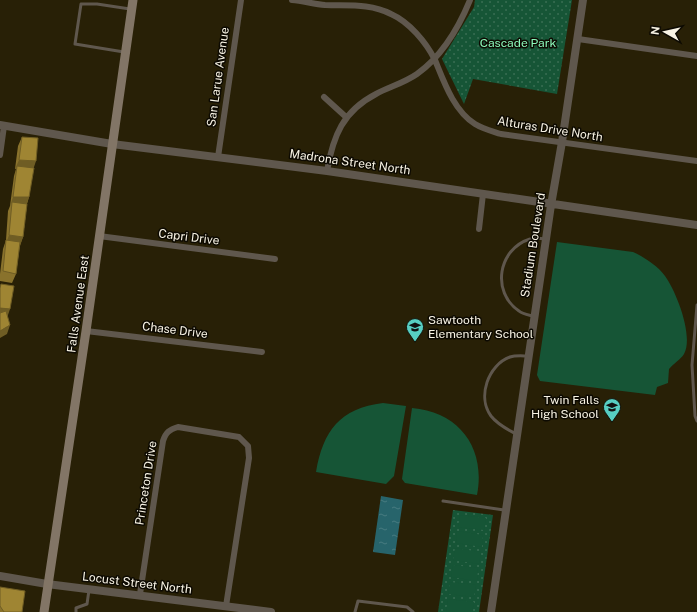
<svg xmlns="http://www.w3.org/2000/svg" width="697" height="612" viewBox="0 0 697 612" font-family="'Public Sans',sans-serif">
<style>
.park{fill:url(#park-dots)}
.pitch{fill:#165536}
.water{fill:url(#water-ripples)}
.lines{fill:none;stroke-linecap:round;stroke-linejoin:round}
.service{stroke:#5f574d;stroke-width:3}
.minor{stroke:#5f574d;stroke-width:6}
.tertiary{stroke:#5f574d;stroke-width:8}
.secondary{stroke:#827566;stroke-width:9}
.wall{fill:#89722c}
.shaded-wall{fill:#6f5d24}
.building{fill:#9f8533;stroke:#6f5d24}
.labels{text-anchor:middle;dominant-baseline:central;stroke-width:3;stroke-linejoin:round;paint-order:stroke}
.park-label{font-size:12px;fill:#8cfabb;stroke:#0d0a02}
.street-label{font-size:12px;fill:#f8f3e4;stroke:#0d0a02}
.poi-label{font-size:12px;fill:#f8f3e4;stroke:#0d0a02;text-anchor:start}
</style>
<defs>
<pattern id="park-dots" width="8" height="8" patternUnits="userSpaceOnUse"><rect width="8" height="8" fill="#165536"/><path d="M2 2h.1M6 6h.1" fill="none" stroke="#396e53" stroke-width="1.8" stroke-linecap="round"/></pattern>
<pattern id="water-ripples" width="26" height="14" patternUnits="userSpaceOnUse"><rect width="26" height="14" fill="#27646b"/><path d="M2 4q2-2 4 0t4 0M15 11q2-2 4 0t4 0" fill="none" stroke="#477b80"/></pattern>
</defs>
<rect width="100%" height="100%" fill="#282006"/>
<path class="park" d="M475,0H572L557,94L473,79L464,104L442,59L474,7Z
M453,510L493,515L479,612H438Z"/>
<path class="pitch" d="M557,242L633,252C644,257 658,266 665,276C676,291 694,336 684,354C681,359 673,364 669,369L668,383L657,387L655,395L540,381L537,375Z
M383,403L406,406L394,476L386,484L316,472C323,431 340,408 383,403Z
M412,408C460,412 486,449 477,495L405,483L402,479Z
M460,515L486,518L484,530L458,527Z
M457,531L483,535L482,547L456,543Z
M455,548L481,552L479,564L453,560Z
M453,565L478,568L477,581L451,577Z
M450,582L476,585L474,597L448,594Z
M448,599L474,602L472,612L446,611Z"/>
<path class="water" d="M381,496L403,500L395,555L373,552Z"/>
<g class="lines">
<path class="service" d="M124,52L75,44L81,4H97L130,9
M697,305L692,365L695,416L697,421
M533,316C529,315 522,314 519,311C491,292 498,249 530,239C534,237 541,239 545,239
M516,434C507,429 498,425 491,416C477,397 488,365 510,357C516,355 523,356 529,356
M443,501L504,510
M76,612V608L87,604L89,590
M355,612L358,601L407,607L413,612"/>
<path class="minor" d="M292,0C303,1 314,4 325,5C347,6 370,3 391,14C409,22 426,42 435,60C444,82 454,111 475,124C483,129 492,131 501,134L697,161
M578,39L697,56
M324,97L346,117
M0,155L4,126
M218,157L241,0
M327,171C333,136 343,111 376,94C389,87 404,83 417,74C442,56 459,27 470,0
M479,229L483,194
M99,236L275,259
M86,331L262,352
M140,594L163,441C166,432 169,430 178,427L239,437L248,446L249,458L226,606"/>
<path class="tertiary" d="M0,125L112,144L327,171L697,225
M0,576L47,584L271,612
M491,612L551,205L562,142L583,0"/>
<path class="secondary" d="M44,612L86,331L133,0"/>
</g>
<path class="wall" d="M22,137L33,168L29,197L27,204L23,237L20,245L16,274L12,283L0,281V274L3,249L6,240L8,211L10,206L14,176L16,169H15L18,146Z
M0,587L22,612H0Z"/>
<path class="shaded-wall" d="M19,160L36,161L33,170L17,166L16,169H15Z
M13,197H29L26,206L12,202L10,206Z
M9,235L23,237L20,246L6,244Z
M0,308L10,309L7,318L0,317Z
M10,325L7,334L0,338V331Z"/>
<path class="building" d="M22,137L38,138L36,161L19,160Z
M17,166L34,168L29,197H13Z
M12,202L27,204L23,237L9,235Z
M6,240L20,242L16,274L3,271Z
M1,284L14,286L10,309L0,308V288Z
M6,311L10,325L0,331V313Z
M0,587L25,591L22,612H4L0,606Z"/>
<defs>
<g id="school-pin" transform="scale(0.9)"><path d="M0 17L-7.5 6A9.5 9.5 0 1 1 7.5 6Z" fill="#57cec2" stroke="#0d0a02"/><path d="M0-5L7-2L0 1L-7-2ZM-4 1L0 2.5L4 1V4Q0 6-4 4Z" fill="#111"/></g>
</defs>
<g fill-rule="evenodd">
<use href="#school-pin" x="415" y="327"/>
<use href="#school-pin" x="612" y="407"/>
</g>
<g class="labels">
<g class="park-label">
<text x="518" y="43">Cascade Park</text>
</g>
<g class="street-label">
<text transform="translate(218 77) rotate(-82)">San Larue Avenue</text>
<text transform="translate(550 129) rotate(9)">Alturas Drive North</text>
<text transform="translate(350 162) rotate(8)">Madrona Street North</text>
<text transform="translate(189 237) rotate(7)">Capri Drive</text>
<text transform="translate(533 245) rotate(-81)">Stadium Boulevard</text>
<text transform="translate(78 304) rotate(-82)">Falls Avenue East</text>
<text transform="translate(175 330) rotate(7)">Chase Drive</text>
<text transform="translate(146 483) rotate(-81)">Princeton Drive</text>
<text transform="translate(137 583) rotate(7)">Locust Street North</text>
</g>
<g class="poi-label">
<text x="428" y="320">Sawtooth<tspan x="428" dy="14">Elementary School</tspan></text>
<text x="599" y="400" text-anchor="end">Twin Falls<tspan x="599" dy="14">High School</tspan></text>
</g>
</g>
<g transform="translate(665 32) rotate(278)" stroke="#0d0a02" stroke-width="3" paint-order="stroke">
<path d="M0-3L7 15L0 10L-7 15Z" fill="#f8f3e4"/>
<text y="-6" font-size="11" font-weight="bold" text-anchor="middle" fill="#f8f3e4">N</text>
</g>
</svg>
